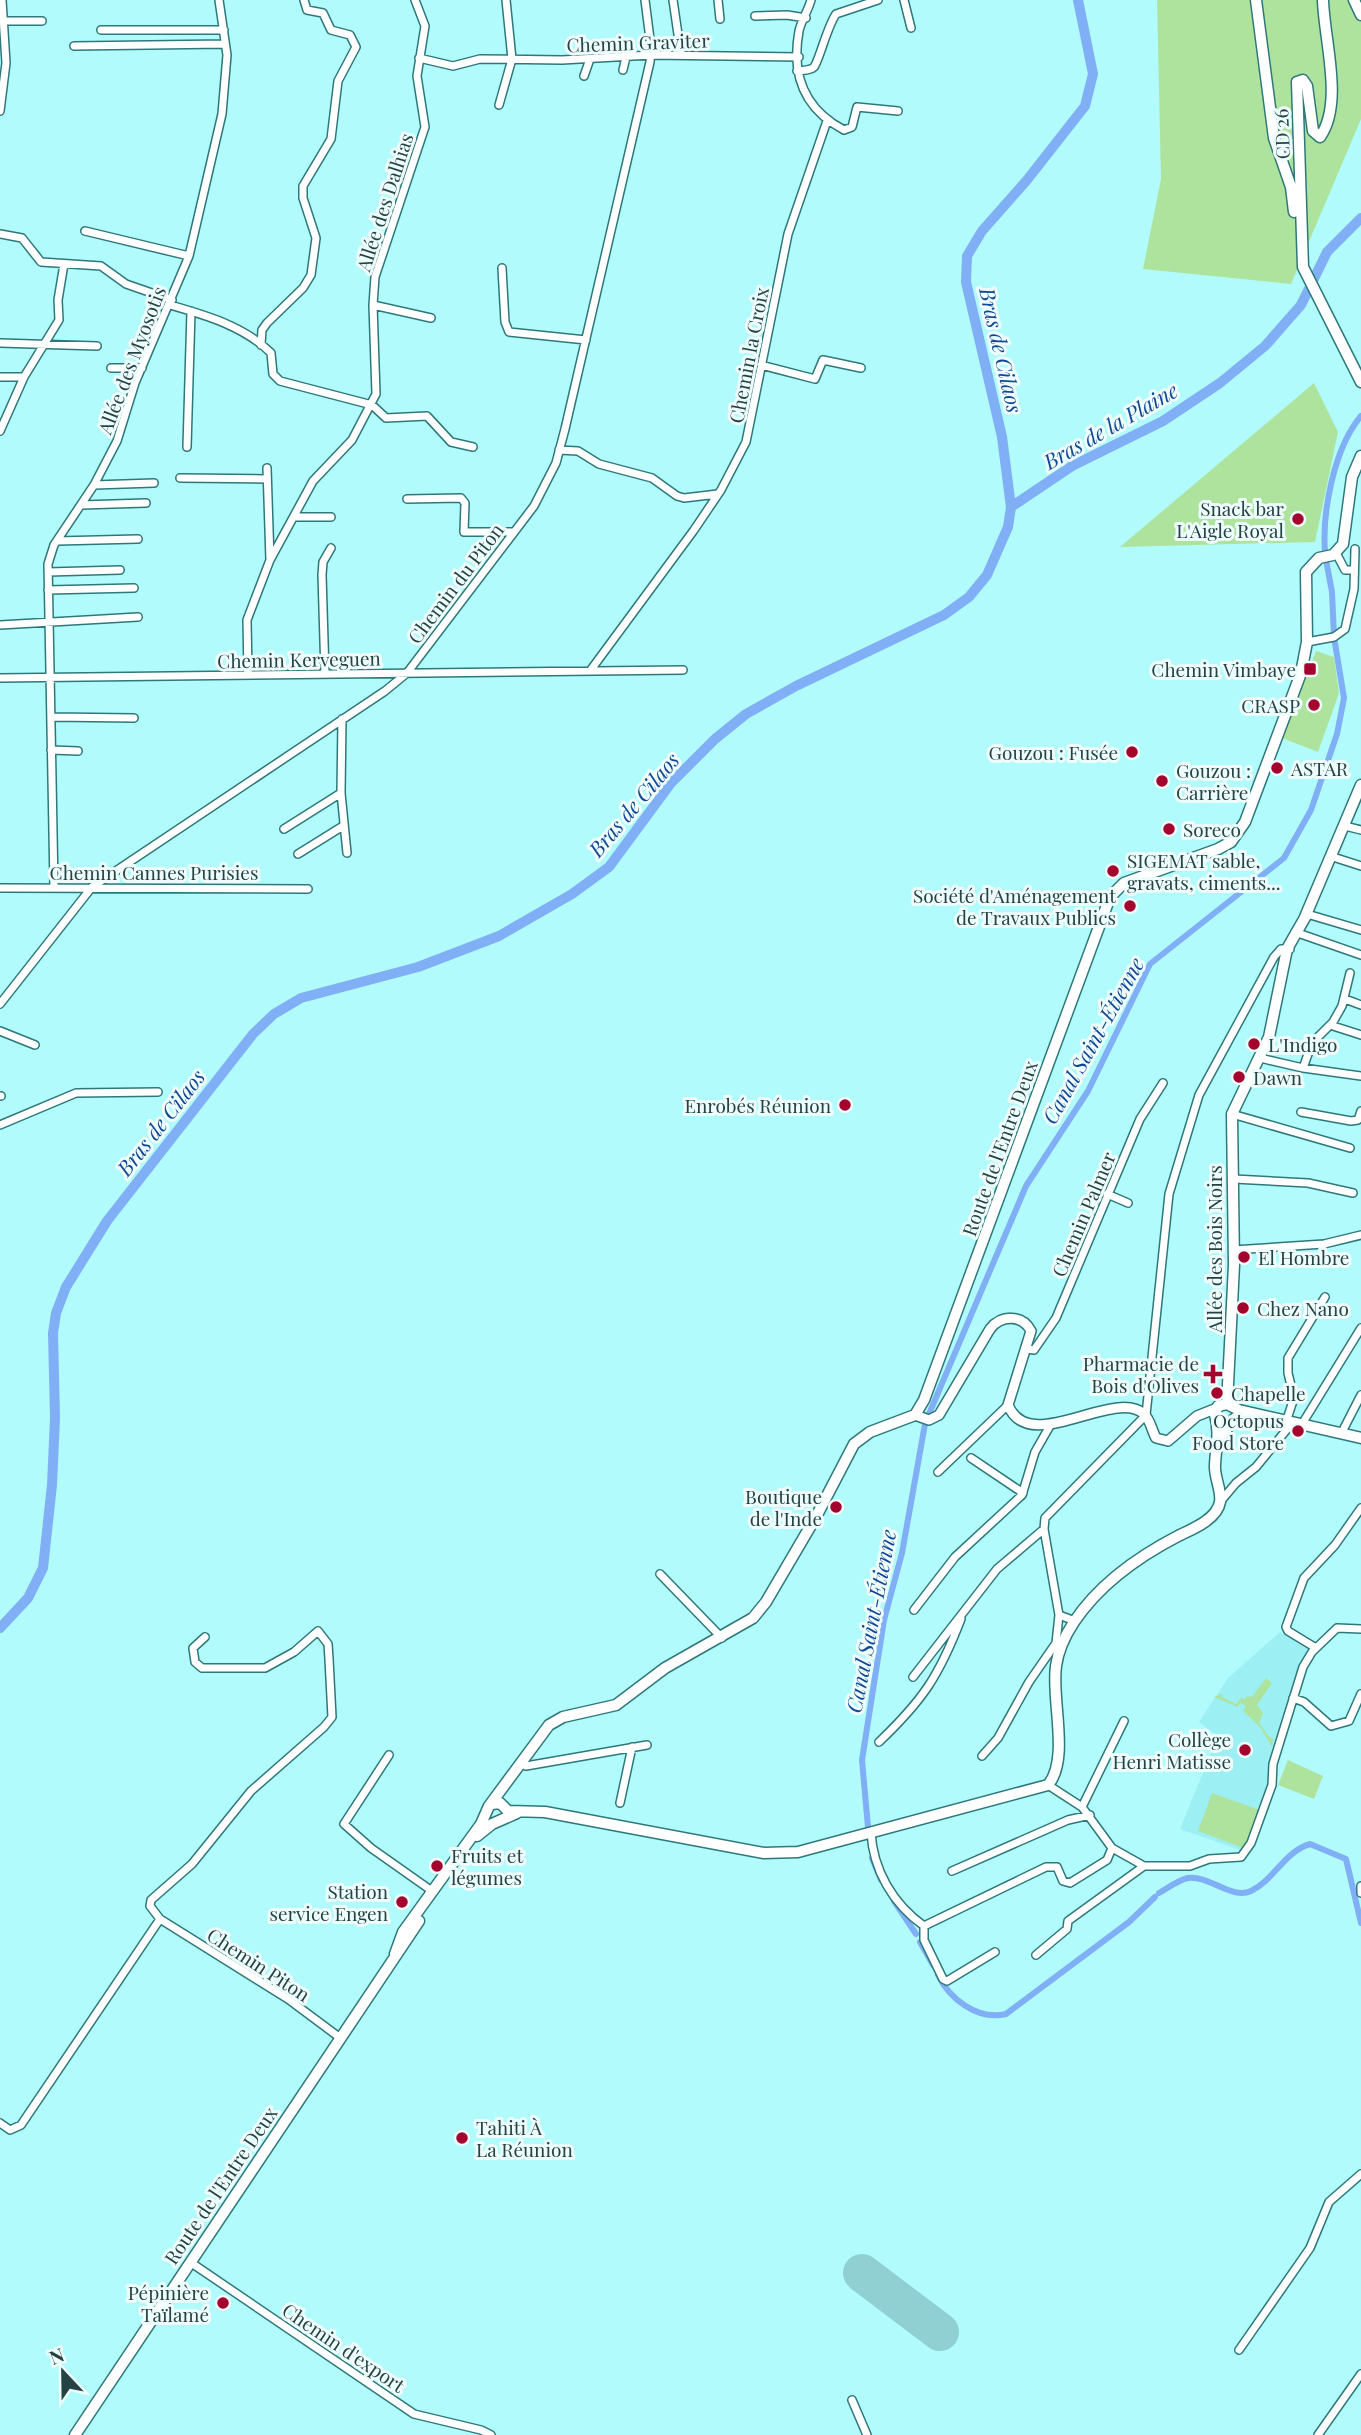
<svg xmlns="http://www.w3.org/2000/svg" width="1361" height="2435" viewBox="0 0 1361 2435" font-family="'Playfair Display',serif">
<style>
.built{fill:#9ceff2}
.green{fill:#aee39e}
.lines{fill:none;stroke-linecap:round;stroke-linejoin:round}
.canal{stroke:#81aff6;stroke-width:6}
.river{stroke:#81aff6;stroke-width:10}
.runway{stroke:#91d0d2;stroke-width:38}
.minor-casing{stroke:#2e787a;stroke-width:10}
.tertiary-casing{stroke:#2e787a;stroke-width:12}
.secondary-casing{stroke:#2e787a;stroke-width:13}
.minor{stroke:#fff;stroke-width:7}
.tertiary{stroke:#fff;stroke-width:9}
.secondary{stroke:#fff;stroke-width:10}
.poi-dot{fill:#a3032c;stroke:#eefcfc;stroke-width:2.5}
.labels{text-anchor:middle;dominant-baseline:central;stroke-width:6;stroke-linejoin:round;paint-order:stroke}
.street-label{font-size:19px;fill:#254344;stroke:#eefcfc}
.poi-label{font-size:19px;fill:#254344;stroke:#eefcfc;text-anchor:end}
.water-label{font-size:21px;font-style:italic;fill:#114794;stroke:#eefcfc}
</style>
<rect width="100%" height="100%" fill="#b1fbfd"/>
<path class="built" d="M1280,1632L1309,1649L1246,1852L1180,1829L1218,1736L1199,1722L1228,1678Z"/>
<path class="green" d="M1157,0H1361V119L1291,284L1143,269L1161,179Z
M1314,383L1338,432L1315,542L1120,547Z
M1316,651L1334,657L1339,693L1318,752L1282,738Z
M1266,1678L1272,1683L1257,1705L1263,1713L1259,1723L1270,1738H1273L1272,1747L1260,1727L1243,1711L1246,1706L1240,1703L1238,1707L1214,1697L1221,1694L1222,1697L1236,1704L1242,1697L1244,1700L1247,1696L1252,1697Z
M1288,1760L1323,1776L1314,1799L1278,1785Z
M1212,1793L1260,1810L1246,1849L1198,1831Z"/>
<g class="lines">
<path class="canal" d="M1325,552C1322,512 1334,448 1361,416
M929,1414L1026,1186L1088,1091L1150,964L1284,858L1311,810L1337,734L1344,698L1334,637L1332,592L1326,560
M868,1827L862,1760L884,1620L902,1553L925,1424
M872,1858L881,1880
M1159,1893C1168,1888 1178,1880 1188,1878C1209,1875 1232,1900 1251,1891C1274,1880 1285,1851 1310,1844L1346,1859L1361,1923
M894,1901L916,1934
M920,1942L933,1965
M938,1975C949,1998 977,2021 1006,2014L1129,1922L1155,1897"/>
<path class="river" d="M1011,507L1072,466L1163,421L1220,383L1265,346L1301,305L1327,252L1361,218
M0,1628L28,1598L43,1568L52,1485L55,1418L53,1333L56,1313L66,1287L107,1221L253,1034L274,1014L301,998L418,967L499,936L572,894L609,867L671,783L715,739L746,714L796,686L944,615L969,597L987,575L1008,527L1011,507L1002,437L966,282L967,256L982,231L1027,180L1085,106L1093,74L1078,0"/>
<path class="runway" d="M862,2273L940,2332"/>
<g class="minor-casing">
<path id="minor" d="M673,0L681,55
M718,0L720,19
M811,0C808,11 801,21 799,31C791,75 804,109 844,130L852,127L857,107L898,111
M904,0L911,28
M755,16L787,15L806,18
M3,21H42
M101,30H224
M74,46L225,44
M419,58L453,66L480,59L562,60L651,55L799,57
M623,70L626,57
M797,71C803,70 810,71 814,67C819,61 827,27 836,14L878,0
M584,76L590,59
M499,105L512,59L506,0
M0,111L6,63L2,0
M85,231L189,256
M0,234L22,238L41,262L101,266L126,284L172,300
M502,268L505,322L509,332L586,340
M170,305C205,315 244,326 271,353L273,374L280,381L372,405L386,418L427,416L451,442L473,447
M373,305L431,318
M0,343L97,346
M261,345L262,330L267,323L303,288L311,275L316,238L303,198V186L331,139L338,81L356,47L350,35L331,30L323,13L307,10L304,0
M761,365L815,379L823,360L861,368
M111,368H142
M0,377H24
M0,431L24,377L59,320L58,300L64,264
M187,447L191,311
M559,450L578,451L599,464L652,478L677,496L684,498L718,494
M267,468L270,560
M180,478L267,479
M94,485L154,483
M407,499L461,498L465,503L464,532H514
M81,505L146,503
M295,517H331
M57,541L138,539
M1336,553L1345,570H1354
M48,572L120,570
M48,590L134,588
M0,625L138,617
M1307,642L1334,637L1345,629L1354,589L1355,549
M590,671L694,530L721,490L746,442L788,234L827,121
M248,674L247,620L270,560L313,481L352,440L376,394L373,305L375,277L425,127L417,76L425,26L415,0
M325,674L322,575L323,562L331,548
M0,678L683,670
M51,717L134,718
M342,719L341,793L347,853
M51,750L78,751
M1345,826L1361,830
M284,829L341,793
M298,854L343,826
M1333,857L1361,866
M54,886L48,564L54,545L94,485L117,441L135,383L189,256L222,114L227,55L219,0
M0,888L308,889
M1307,914L1361,930
M1295,932L1361,955
M1345,999L1361,1005
M0,1004L92,887L385,691L407,673L534,506L556,463L565,429L650,62L651,47L645,0
M1330,1025L1361,1035
M0,1031L35,1045
M1260,1058L1303,1068L1361,1076
M1303,1068L1312,1043L1333,1022L1342,1006L1350,973
M0,1096H1
M1301,1112L1351,1121L1358,1120L1361,1111
M1232,1114L1350,1148
M0,1125L76,1093L158,1092
M1234,1179L1308,1183L1353,1193
M1107,1194L1128,1203
M1233,1250L1324,1244L1361,1235
M1027,1349L1034,1350L1056,1318L1140,1119L1163,1083
M1302,1424L1361,1328
M1341,1434L1361,1395
M971,1458L1023,1493
M938,1472L1008,1405
M1220,1502L1236,1483L1256,1467L1288,1428V1416L1294,1398L1288,1373V1358L1325,1297
M660,1574L722,1638
M914,1610L955,1557L1022,1495L1035,1452L1051,1424
M1075,1621L1059,1615L1044,1529L1045,1518L1146,1415L1169,1194L1199,1095L1274,957L1281,949H1290
M205,1637L193,1648L195,1662L202,1668H265L294,1652L318,1631L328,1644L329,1659L332,1717L324,1727L251,1791L192,1864L151,1900L150,1906L160,1919L288,1999L339,2037
M1316,1648L1288,1631L1286,1627L1304,1578L1335,1545L1361,1508
M913,1677L997,1569L1044,1529
M1293,1698L1304,1702L1331,1726L1349,1721L1361,1694
M879,1742C923,1700 939,1676 961,1619
M389,1755L344,1824L371,1848L432,1891
M982,1756L998,1738L1029,1682L1056,1643L1059,1615
M520,1763L526,1766L647,1745
M1048,1785L1082,1807L1112,1848L1144,1866H1190L1209,1859L1241,1857L1251,1843L1272,1785L1273,1764L1303,1667L1312,1652L1337,1628L1361,1629
M620,1803L632,1747
M1082,1807L1124,1721
M871,1832C873,1870 893,1904 924,1926
M952,1871L1068,1820L1090,1815
M1361,1886V1893
M924,1926L1046,1867H1057L1063,1881L1070,1883L1107,1860L1112,1848
M924,1926V1940L943,1979L947,1981L995,1952
M1036,1955L1067,1929L1068,1921L1144,1866
M0,2123L10,2130L21,2125L160,1919
M190,2262L414,2414L481,2430L491,2435
M1239,2350L1310,2248L1329,2202L1361,2174
M852,2400L867,2435
M1318,2435L1361,2374"/>
</g>
<g class="tertiary-casing">
<path id="tertiary" d="M915,1415L929,1420L939,1415L990,1329C1001,1315 1022,1314 1031,1331L1008,1405C1029,1457 1114,1387 1144,1414C1150,1419 1152,1431 1156,1438L1168,1441L1197,1416L1217,1408"/>
</g>
<g class="secondary-casing">
<path id="secondary" d="M1256,0L1274,138L1291,187L1294,212
M1323,0C1324,40 1344,103 1320,137L1313,131L1307,86L1303,80L1297,82L1303,267L1361,382
M1354,0L1361,15
M1305,917L1361,785
M1227,1404L1234,1265L1232,1114L1269,1037L1287,949L1307,914
M1227,1404L1239,1410L1361,1438
M1220,1438L1235,1418L1250,1414
M492,1804L500,1803L508,1811L545,1812L764,1853L798,1852L1048,1785C1070,1759 1051,1699 1056,1666C1058,1651 1066,1634 1074,1622C1100,1583 1139,1556 1180,1535C1193,1529 1217,1519 1220,1502C1222,1491 1214,1477 1215,1465C1216,1444 1220,1435 1215,1414L1218,1406L1227,1404
M477,1836L492,1824L517,1813
M395,1954L403,1932L481,1824L489,1806L549,1725L563,1717L616,1705L665,1668L753,1618L766,1602L817,1515L854,1444L870,1432L915,1415L924,1400L1110,897L1124,883L1218,849L1231,842L1245,822L1301,673L1307,642L1306,572L1319,558L1333,555L1343,544L1352,477L1361,456
M75,2435L419,1921"/>
</g>
<use href="#minor" class="minor"/>
<use href="#tertiary" class="tertiary"/>
<use href="#secondary" class="secondary"/>
</g>
<g class="poi-dot">
<circle cx="1298" cy="519" r="7"/>
<rect x="1303" y="662" width="14" height="14" rx="3.5"/>
<circle cx="1314" cy="705" r="7"/>
<circle cx="1132" cy="752" r="7"/>
<circle cx="1277" cy="768" r="7"/>
<circle cx="1162" cy="781" r="7"/>
<circle cx="1169" cy="829" r="7"/>
<circle cx="1113" cy="871" r="7"/>
<circle cx="1130" cy="906" r="7"/>
<circle cx="1254" cy="1044" r="7"/>
<circle cx="1239" cy="1077" r="7"/>
<circle cx="845" cy="1105" r="7"/>
<circle cx="1244" cy="1257" r="7"/>
<circle cx="1243" cy="1308" r="7"/>
<path d="M1209.5 1363.5h7v7h7v7h-7v7h-7v-7h-7v-7h7z"/>
<circle cx="1217" cy="1393" r="7"/>
<circle cx="1298" cy="1431" r="7"/>
<circle cx="836" cy="1507" r="7"/>
<circle cx="1245" cy="1750" r="7"/>
<circle cx="437" cy="1866" r="7"/>
<circle cx="402" cy="1902" r="7"/>
<circle cx="462" cy="2138" r="7"/>
<circle cx="223" cy="2303" r="7"/>
</g>
<g class="labels">
<g class="street-label">
<text transform="translate(638 42) rotate(-2)">Chemin Graviter</text>
<text transform="translate(1281 134) rotate(-92)">CD 26</text>
<text transform="translate(384 202) rotate(-72)">Allée des Dalhias</text>
<text transform="translate(748 355) rotate(-79)">Chemin la Croix</text>
<text transform="translate(131 360) rotate(-69)">Allée des Myosotis</text>
<text transform="translate(455 583) rotate(-53)">Chemin du Piton</text>
<text transform="translate(299 659) rotate(-1)">Chemin Kerveguen</text>
<text x="154" y="872">Chemin Cannes Purisies</text>
<text transform="translate(999 1148) rotate(-70)">Route de l'Entre Deux</text>
<text transform="translate(1083 1214) rotate(-67)">Chemin Palmer</text>
<text transform="translate(1214 1249) rotate(-90)">Allée des Bois Noirs</text>
<text transform="translate(259 1964) rotate(33)">Chemin Piton</text>
<text transform="translate(220 2185) rotate(-56)">Route de l'Entre Deux</text>
<text transform="translate(344 2347) rotate(34)">Chemin d'export</text>
</g>
<g class="poi-label">
<text x="1284" y="508">Snack bar<tspan x="1284" dy="22">L'Aigle Royal</tspan></text>
<text x="1296" y="669">Chemin Vimbaye</text>
<text x="1300" y="705">CRASP</text>
<text x="1118" y="752">Gouzou : Fusée</text>
<text x="1291" y="768" text-anchor="start">ASTAR</text>
<text x="1176" y="770" text-anchor="start">Gouzou :<tspan x="1176" dy="22">Carrière</tspan></text>
<text x="1183" y="829" text-anchor="start">Soreco</text>
<text x="1127" y="860" text-anchor="start">SIGEMAT sable,<tspan x="1127" dy="22">gravats, ciments...</tspan></text>
<text x="1116" y="895">Société d'Aménagement<tspan x="1116" dy="22">de Travaux Publics</tspan></text>
<text x="1268" y="1044" text-anchor="start">L'Indigo</text>
<text x="1253" y="1077" text-anchor="start">Dawn</text>
<text x="831" y="1105">Enrobés Réunion</text>
<text x="1258" y="1257" text-anchor="start">El Hombre</text>
<text x="1257" y="1308" text-anchor="start">Chez Nano</text>
<text x="1199" y="1363">Pharmacie de<tspan x="1199" dy="22">Bois d'Olives</tspan></text>
<text x="1231" y="1393" text-anchor="start">Chapelle</text>
<text x="1284" y="1420">Octopus<tspan x="1284" dy="22">Food Store</tspan></text>
<text x="822" y="1496">Boutique<tspan x="822" dy="22">de l'Inde</tspan></text>
<text x="1231" y="1739">Collège<tspan x="1231" dy="22">Henri Matisse</tspan></text>
<text x="451" y="1855" text-anchor="start">Fruits et<tspan x="451" dy="22">légumes</tspan></text>
<text x="388" y="1891">Station<tspan x="388" dy="22">service Engen</tspan></text>
<text x="476" y="2127" text-anchor="start">Tahiti À<tspan x="476" dy="22">La Réunion</tspan></text>
<text x="209" y="2292">Pépinière<tspan x="209" dy="22">Taïlamé</tspan></text>
</g>
<g class="water-label">
<text transform="translate(1002 350) rotate(77)">Bras de Cilaos</text>
<text transform="translate(1110 425) rotate(-30)">Bras de la Plaine</text>
<text transform="translate(633 804) rotate(-50)">Bras de Cilaos</text>
<text transform="translate(1092 1040) rotate(-61)">Canal Saint-Étienne</text>
<text transform="translate(160 1122) rotate(-52)">Bras de Cilaos</text>
<text transform="translate(870 1621) rotate(-79)">Canal Saint-Étienne</text>
</g>
</g>
<g transform="translate(63 2372) rotate(338)" stroke="#eefcfc" stroke-width="5" paint-order="stroke">
<path d="M0-5L12 26L0 18L-12 26Z" fill="#254344"/>
<text y="-10" font-size="19" font-weight="bold" text-anchor="middle" fill="#254344">N</text>
</g>
</svg>
